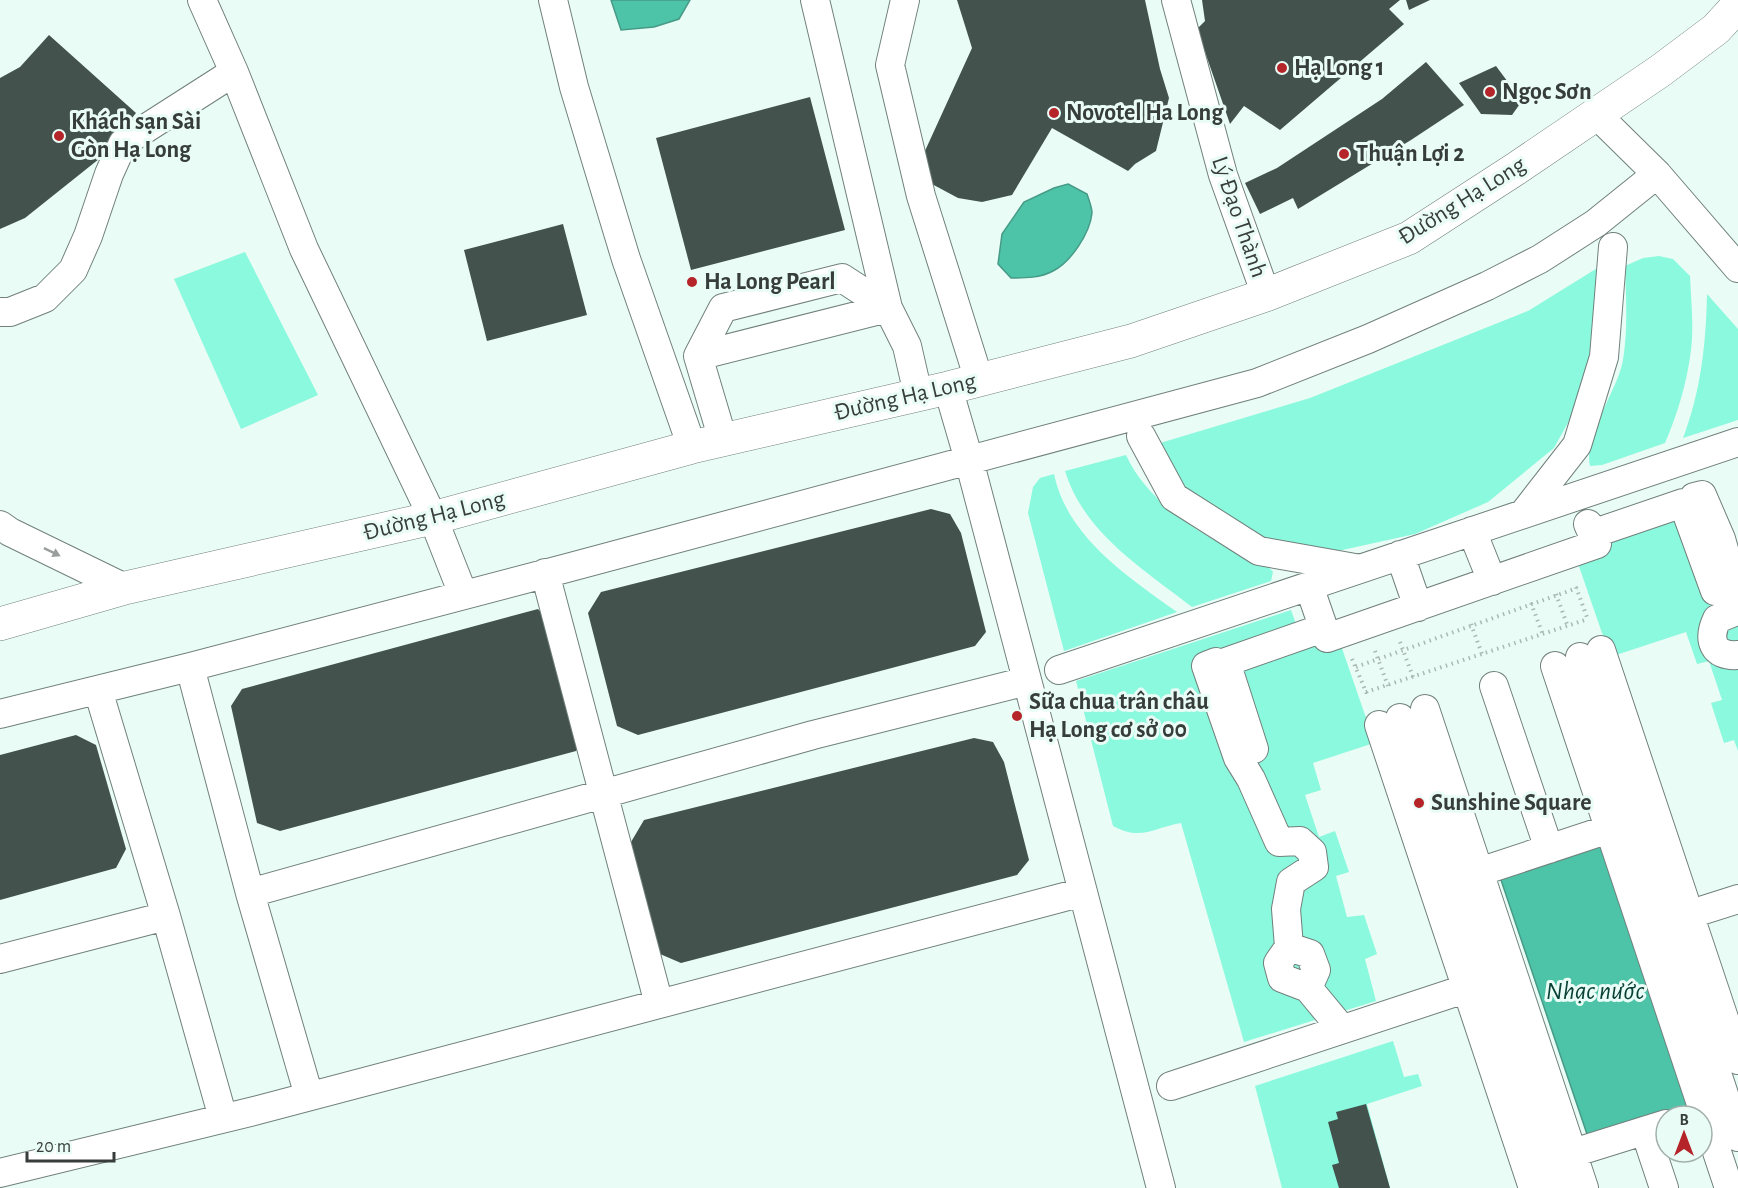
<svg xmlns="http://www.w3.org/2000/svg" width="1738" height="1188" viewBox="0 0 1738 1188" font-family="'Alegreya Sans',sans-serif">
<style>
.green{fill:#8af9dd}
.water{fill:#4dc3a8;stroke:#469b87;stroke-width:1.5}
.building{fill:#44524e}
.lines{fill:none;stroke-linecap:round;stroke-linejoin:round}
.minor-casing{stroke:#71807c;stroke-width:30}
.major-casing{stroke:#71807c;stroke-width:34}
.path{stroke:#abb9b5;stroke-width:4;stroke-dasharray:1.5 4.5;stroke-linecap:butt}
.minor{stroke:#fff;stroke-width:28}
.major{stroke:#fff;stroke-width:33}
.oneway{fill:#9a9e9d}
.poi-dot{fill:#b42428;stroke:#eafcf6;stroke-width:2}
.labels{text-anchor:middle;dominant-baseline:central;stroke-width:6;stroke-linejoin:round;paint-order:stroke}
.poi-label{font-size:24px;font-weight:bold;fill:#363d3b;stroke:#eafcf6;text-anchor:start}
.street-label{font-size:24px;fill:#363d3b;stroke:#eafcf6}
.water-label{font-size:26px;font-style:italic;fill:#0a4035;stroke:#eafcf6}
</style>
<rect width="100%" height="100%" fill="#eafcf6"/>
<path class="green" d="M245,252L318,395L241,429L174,279Z
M1659,256L1673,259L1690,276C1691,300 1694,326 1691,350C1687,382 1678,413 1665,443L1602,465L1590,466C1583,434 1617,393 1623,360C1628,329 1626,297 1625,266L1643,258Z
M1599,267V291L1585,392L1554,448L1488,502L1415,534L1338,551L1281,545L1214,513L1171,475L1150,446L1310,398L1528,311Z
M1707,294L1738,329V420L1683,438C1701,391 1706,343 1707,294Z
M1126,455C1144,495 1187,526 1225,546C1242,555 1261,557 1273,572L1271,581L1192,607C1143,569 1084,533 1065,471Z
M1054,474C1067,537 1128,577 1177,612L1064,651L1028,513L1033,487L1040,478Z
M1682,509L1738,587V751L1734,740L1724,743L1711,703L1722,700L1709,661L1697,664L1686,632L1613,656L1602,633L1572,546Z
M1291,610L1297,627L1235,662L1335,628L1365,715L1377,742L1313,763L1321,790L1305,795L1319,837L1335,831L1349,872L1336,876L1347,917L1364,915L1377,954L1365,959L1376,1001L1244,1042L1181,823C1153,828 1141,841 1113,826L1076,681Z
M1393,1041L1404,1077L1418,1074L1422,1086L1367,1104L1390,1188H1282L1255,1086Z"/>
<path class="water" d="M611,0H690L679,19L654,27L621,30Z
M1068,184L1087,194C1089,200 1092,207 1092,213C1090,233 1071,262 1053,271C1040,278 1026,278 1011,278L998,264L1002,234L1024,202L1054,188Z
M1601,844L1690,1105L1589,1140L1500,877Z"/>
<path class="building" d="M957,0H1145L1160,69L1169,98L1156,151L1135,164L1128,171L1052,128L1012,195L982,202L958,198L930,183L919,164L972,48Z
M1202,0H1400L1389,9L1404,24L1280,130L1244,106L1230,124L1197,29L1205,21Z
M1406,0H1430L1409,10Z
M49,35L136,113L99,159L25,218L0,229V78L20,67Z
M1426,62L1464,105L1411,140L1298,209L1293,198L1260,214L1245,183L1277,168L1382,99Z
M1496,66L1522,101L1512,115L1481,114L1459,83Z
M810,97L845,230L691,270L656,138Z
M563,224L587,315L487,341L464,250Z
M931,509L950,514L961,533L986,632L975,646L638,735L617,726L588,613L601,592Z
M538,609L551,623L587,737L576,751L280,831L257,823L231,706L242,689Z
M76,735L96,745L126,849L116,868L0,900V755Z
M974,738L993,742L1004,762L1029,860L1017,875L681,963L660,954L631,842L644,820Z
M1366,1104L1390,1188H1339L1332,1165L1339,1163L1328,1122L1338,1119L1336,1112Z"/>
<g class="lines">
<g class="minor-casing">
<path id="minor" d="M202,0L234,72L304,249L433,518L463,594
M553,0L574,87L626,259L692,447
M815,0L888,308
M905,0L890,65L921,196L979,380
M1176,0L1223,175L1266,295
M1596,114L1657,174L1738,268
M0,312H10L45,298L73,270L88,236L109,174L123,143L234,72
M698,356L723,308L842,278L888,308
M948,388L969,460L1161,1188
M1141,436L1174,497L1259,551L1355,568
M723,440L698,356L888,308L907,346L918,394
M1524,513L1577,445L1604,357L1613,247
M0,525L10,532L125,588
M1472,531L1492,581
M1592,534L1683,503L1715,591L1724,587L1694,497L1702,495L1721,539L1738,598
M1400,555L1418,607
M545,573L659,1004
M1309,586L1327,638L1597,544L1588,524
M1738,603L1734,612L1717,619C1707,640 1713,657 1738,655
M1323,628L1226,662L1254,749L1246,751L1216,662L1206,666L1238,758L1251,779L1279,842L1300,841L1312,852L1314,867L1291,882L1286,909L1289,947L1310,954L1316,970L1308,988L1342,1029
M1601,650L1738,1060
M1580,657L1738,1137
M1555,666L1729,1188
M190,667L250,893L309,1096
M1059,670L1738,442
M1494,686L1549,849
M98,690L166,916L223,1118
M1425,709L1584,1188
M0,714L190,667L567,568L1257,383L1368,339L1487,286L1540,259L1596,223L1657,174
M1400,718L1555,1188
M1379,725L1533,1188
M1479,872L1609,829
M250,893L813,735L1027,681
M1672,920L1738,899
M1289,947L1278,963L1282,978L1308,988
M0,959L166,916
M1171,1086L1483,983
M1645,1131L1664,1188
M1573,1153L1666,1124
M0,1173L258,1110L1083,892"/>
</g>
<g class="major-casing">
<path id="major" d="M0,624L125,588L433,518L692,447L948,388L1131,341L1266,295L1409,238L1517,168L1660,71L1716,29L1738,5"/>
</g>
<path class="path" d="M1576,587L1588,620
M1556,594L1568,627
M1531,603L1543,635
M1471,624L1483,657
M1400,642L1413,677
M1375,651L1388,686
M1352,659L1367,694
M1356,667L1577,588
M1366,692L1588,619"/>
<use href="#minor" class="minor"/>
<use href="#major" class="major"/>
</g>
<defs><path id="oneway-solid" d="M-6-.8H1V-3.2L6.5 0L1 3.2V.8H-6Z" transform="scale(1.5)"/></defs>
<use class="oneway" href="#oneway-solid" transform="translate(52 552) rotate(26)"/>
<g class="poi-dot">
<circle cx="1282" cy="68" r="6"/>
<circle cx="1490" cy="92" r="6"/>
<circle cx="1054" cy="113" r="6"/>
<circle cx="59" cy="136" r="6"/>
<circle cx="1344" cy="154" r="6"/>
<circle cx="692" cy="282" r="6"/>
<circle cx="1017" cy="716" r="6"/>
<circle cx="1419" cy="803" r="6"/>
</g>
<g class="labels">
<g class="poi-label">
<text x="1294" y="68">Hạ Long 1</text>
<text x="1502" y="92">Ngọc Sơn</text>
<text x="1066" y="113">Novotel Ha Long</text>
<text x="71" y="122">Khách sạn Sài<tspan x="71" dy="28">Gòn Hạ Long</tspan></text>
<text x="1356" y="154">Thuận Lợi 2</text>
<text x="704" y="282">Ha Long Pearl</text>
<text x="1029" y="702">Sữa chua trân châu<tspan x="1029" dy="28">Hạ Long cơ sở 00</tspan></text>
<text x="1431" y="803">Sunshine Square</text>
</g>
<g class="street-label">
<text transform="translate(1462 201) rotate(-32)">Đường Hạ Long</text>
<text transform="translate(1239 217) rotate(71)">Lý Đạo Thành</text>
<text transform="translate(905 397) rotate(-13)">Đường Hạ Long</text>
<text transform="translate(434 516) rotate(-14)">Đường Hạ Long</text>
</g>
<g class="water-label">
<text x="1595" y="991">Nhạc nước</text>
</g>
</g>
<g transform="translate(1684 1134)"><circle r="28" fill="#eafcf6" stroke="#a2b0ab" stroke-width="1.5"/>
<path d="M0-4.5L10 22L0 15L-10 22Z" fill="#b42428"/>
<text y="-9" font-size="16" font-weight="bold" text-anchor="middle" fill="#363d3b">B</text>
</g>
<path d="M27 1152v9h87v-9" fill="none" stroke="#363d3b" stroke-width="3"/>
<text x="36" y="1152" font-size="18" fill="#363d3b" stroke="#eafcf6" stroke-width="4.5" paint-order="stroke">20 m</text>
</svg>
